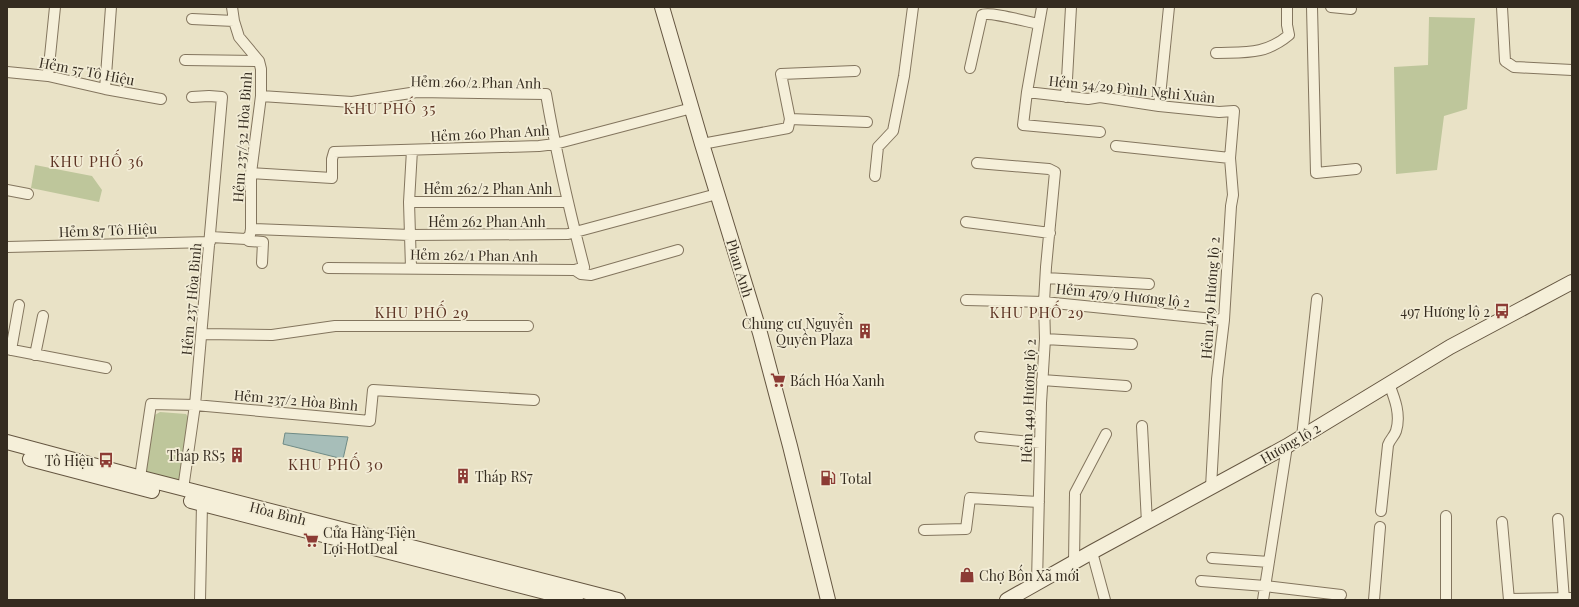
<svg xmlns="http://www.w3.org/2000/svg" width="1579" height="607" viewBox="0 0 1579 607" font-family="'Playfair Display',serif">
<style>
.green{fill:#bec69b}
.water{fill:#a7beb9;stroke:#6f8b86}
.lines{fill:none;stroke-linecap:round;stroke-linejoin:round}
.street-casing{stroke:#83755e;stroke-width:12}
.secondary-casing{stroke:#655641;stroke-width:16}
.street{stroke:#f5efd9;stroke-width:10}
.secondary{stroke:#f5efd9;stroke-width:14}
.labels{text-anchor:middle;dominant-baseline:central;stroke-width:3.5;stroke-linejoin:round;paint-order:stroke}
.street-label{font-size:14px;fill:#352c20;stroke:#f2ecd5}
.poi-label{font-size:14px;fill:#352c20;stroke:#f2ecd5;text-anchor:start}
.neighbourhood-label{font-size:15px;letter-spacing:1px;fill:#5d3424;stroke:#f2ecd5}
</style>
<rect width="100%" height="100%" fill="#e9e2c6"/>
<path class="green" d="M1429,17L1475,18L1467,109L1444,116L1437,170L1396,174L1394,67L1428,65Z
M35,165L92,176L102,190L99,202L31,188Z
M160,412L186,414L188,417L179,482L145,475L153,416Z"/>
<path class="water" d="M285,433L348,437L343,459L283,444Z"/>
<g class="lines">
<g class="street-casing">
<path id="street" d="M1042,7L1027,92L1023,125L1100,132
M1312,7L1316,173L1356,169
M1331,7L1351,9
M1502,7L1505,61L1514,67L1572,70
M192,19L234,21
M1216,53C1246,52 1265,55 1289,35L1287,25V7
M185,60L259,61
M970,68L982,15C989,11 1028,22 1039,24
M7,72L48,76L105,89L161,99
M48,76L55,7
M105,89L111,7
M1027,92L1088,99L1100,97L1159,106L1219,112L1234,111L1230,158L1233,195L1231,206L1224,320L1217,379L1211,487
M261,96L352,102L417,92L546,94C556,152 569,209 584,267L575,270L328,268
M1066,97L1071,7
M1159,106L1169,7
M790,119L867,122
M702,144L788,128L790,119L781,74L855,71
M1116,146L1230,158
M977,163L1049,169L1055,172L1046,267L1044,302L1045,339L1041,403L1037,583
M251,173L332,178V159L334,152L539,146L555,144L692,108
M875,176L878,147L893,131L904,76L913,7
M7,190L28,194
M409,202H568
M966,222L1050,233
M251,229L410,235L568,234L717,194
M211,237L246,239L250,235L251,229V173L261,96V69L259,61L239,37L234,21L232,7
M246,239L249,241L263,242L262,263
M7,247L210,242
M411,268L409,202L412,150
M575,270L581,274L591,275L678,250
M1046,278L1149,284
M966,300L1044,302L1224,320
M203,334L272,335L335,326H528
M1045,339L1132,344
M7,349L106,368
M11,350L19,305
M35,355L43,316
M1042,380L1126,386
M1142,426L1147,523
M980,437L1040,443
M1302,437L1317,299
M139,484L151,404L195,405L222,97L209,96L192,97
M183,489L195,405L370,421L373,390L534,400
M1381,511L1388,445C1390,439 1394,437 1396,431C1401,415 1395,399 1389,384
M1446,516V600
M1558,519L1564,600
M1502,522L1509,600
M924,530L966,529L970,498L1039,502
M1092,552L1105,600
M1212,558L1269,562
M1074,562L1075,493L1106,434
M1201,581L1265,586L1341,595
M1509,599L1572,598
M200,600L202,504
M1263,600L1287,446
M1374,600L1380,527"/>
</g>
<g class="secondary-casing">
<path id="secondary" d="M662,7L702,144L760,333L790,446L828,600
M7,442L134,476L618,600
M30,459L152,491
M191,501L576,600
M1007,600L1092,552L1287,446L1450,347L1572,282"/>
</g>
<use href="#street" class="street"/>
<use href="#secondary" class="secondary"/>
</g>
<defs>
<g id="bus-bare" transform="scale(1.2)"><path d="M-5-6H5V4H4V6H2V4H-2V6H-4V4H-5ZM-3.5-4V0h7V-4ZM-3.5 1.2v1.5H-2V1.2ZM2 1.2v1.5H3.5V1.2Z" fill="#8c3b34" stroke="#f2ecd5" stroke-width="2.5" paint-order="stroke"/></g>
<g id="building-bare" transform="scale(1.2)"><path d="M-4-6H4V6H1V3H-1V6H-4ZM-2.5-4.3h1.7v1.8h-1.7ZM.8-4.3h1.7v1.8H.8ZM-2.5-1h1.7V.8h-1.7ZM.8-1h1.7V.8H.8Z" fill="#8c3b34" stroke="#f2ecd5" stroke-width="2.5" paint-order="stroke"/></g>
<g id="supermarket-bare" transform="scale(1.2)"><path d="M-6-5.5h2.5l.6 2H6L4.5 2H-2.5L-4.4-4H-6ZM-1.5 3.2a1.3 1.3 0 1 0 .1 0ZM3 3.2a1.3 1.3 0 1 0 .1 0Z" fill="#8c3b34" stroke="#f2ecd5" stroke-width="2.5" paint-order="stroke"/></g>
<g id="fuel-bare" transform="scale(1.2)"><path d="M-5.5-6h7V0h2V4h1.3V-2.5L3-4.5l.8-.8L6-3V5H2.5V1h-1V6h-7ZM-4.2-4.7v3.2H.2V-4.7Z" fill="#8c3b34" stroke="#f2ecd5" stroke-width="2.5" paint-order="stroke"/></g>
<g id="shop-bare" transform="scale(1.2)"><path d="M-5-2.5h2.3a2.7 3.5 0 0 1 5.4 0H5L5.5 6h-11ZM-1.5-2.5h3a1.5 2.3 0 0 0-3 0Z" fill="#8c3b34" stroke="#f2ecd5" stroke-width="2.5" paint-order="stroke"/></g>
</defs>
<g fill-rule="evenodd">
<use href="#bus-bare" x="1502" y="311"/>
<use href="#building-bare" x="865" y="331"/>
<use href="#supermarket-bare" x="778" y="380"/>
<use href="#building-bare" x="237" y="455"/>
<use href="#bus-bare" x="106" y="460"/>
<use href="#building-bare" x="463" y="476"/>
<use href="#fuel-bare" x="828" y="478"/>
<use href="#supermarket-bare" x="311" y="540"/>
<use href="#shop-bare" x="967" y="575"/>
</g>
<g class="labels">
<g class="street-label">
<text transform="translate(87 71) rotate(11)">Hẻm 57 Tô Hiệu</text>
<text transform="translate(476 82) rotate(1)">Hẻm 260/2 Phan Anh</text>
<text transform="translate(1132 89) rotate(6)">Hẻm 54/29 Đình Nghi Xuân</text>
<text transform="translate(490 133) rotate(-3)">Hẻm 260 Phan Anh</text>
<text transform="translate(242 137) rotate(-86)">Hẻm 237/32 Hòa Bình</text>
<text x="488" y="188">Hẻm 262/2 Phan Anh</text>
<text x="487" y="221">Hẻm 262 Phan Anh</text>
<text transform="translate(108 230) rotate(-2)">Hẻm 87 Tô Hiệu</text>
<text transform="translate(474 255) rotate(1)">Hẻm 262/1 Phan Anh</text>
<text transform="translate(740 268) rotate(73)">Phan Anh</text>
<text transform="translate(1123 295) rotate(6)">Hẻm 479/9 Hương lộ 2</text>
<text transform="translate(1210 298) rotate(-86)">Hẻm 479 Hương lộ 2</text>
<text transform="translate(191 299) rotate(-85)">Hẻm 237 Hòa Bình</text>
<text transform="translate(296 400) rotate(5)">Hẻm 237/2 Hòa Bình</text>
<text transform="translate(1028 401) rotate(-88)">Hẻm 449 Hương lộ 2</text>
<text transform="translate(1290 443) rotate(-30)">Hương lộ 2</text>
<text transform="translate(278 513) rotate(14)">Hòa Bình</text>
</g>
<g class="poi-label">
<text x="1490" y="311" text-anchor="end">497 Hương lộ 2</text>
<text x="853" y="323" text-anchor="end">Chung cư Nguyễn<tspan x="853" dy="16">Quyền Plaza</tspan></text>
<text x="790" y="380">Bách Hóa Xanh</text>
<text x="225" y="455" text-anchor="end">Tháp RS5</text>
<text x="94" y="460" text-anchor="end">Tô Hiệu</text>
<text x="475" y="476">Tháp RS7</text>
<text x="840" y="478">Total</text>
<text x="323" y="532">Cửa Hàng Tiện<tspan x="323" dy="16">Lợi HotDeal</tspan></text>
<text x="979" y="575">Chợ Bốn Xã mới</text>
</g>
<g class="neighbourhood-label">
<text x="390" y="108">KHU PHỐ 35</text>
<text x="97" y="161">KHU PHỐ 36</text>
<text x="422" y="312">KHU PHỐ 29</text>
<text x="1037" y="312">KHU PHỐ 29</text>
<text x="336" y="464">KHU PHỐ 30</text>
</g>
</g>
<rect width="1579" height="607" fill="none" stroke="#352c20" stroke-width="16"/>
</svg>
